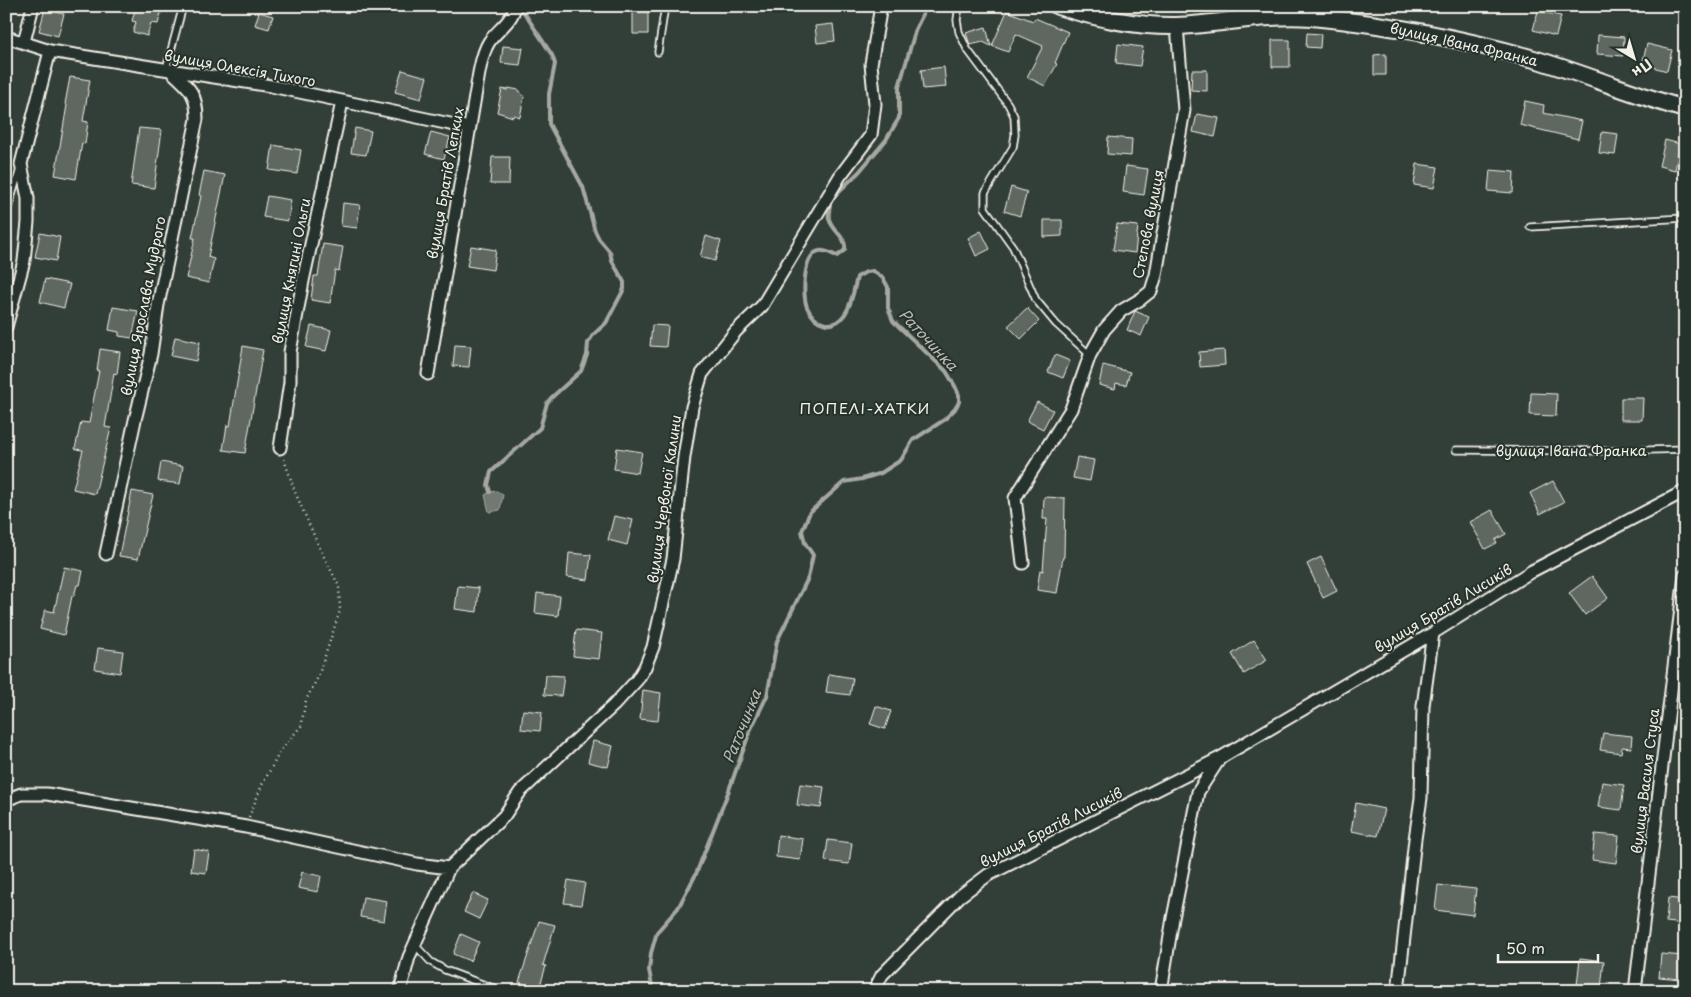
<svg xmlns="http://www.w3.org/2000/svg" width="1691" height="997" viewBox="0 0 1691 997" font-family="'Playpen Sans',sans-serif">
<style>
.water{fill:#727972;stroke:#a6a9a1}
.lines{fill:none;stroke-linecap:round;stroke-linejoin:round}
.stream{stroke:#a6a9a1;stroke-width:4}
.building{fill:#5f6861;stroke:#f4f1e8}
.service-casing{stroke:#f4f1e8;stroke-width:9}
.minor-casing{stroke:#f4f1e8;stroke-width:15}
.secondary-casing{stroke:#f4f1e8;stroke-width:20}
.path{stroke:#f4f1e8;stroke-width:2.5;stroke-dasharray:1 4;stroke-linecap:butt}
.service{stroke:#26332d;stroke-width:5.5}
.minor{stroke:#26332d;stroke-width:11}
.secondary{stroke:#26332d;stroke-width:16}
.labels{text-anchor:middle;dominant-baseline:central;stroke-width:4;stroke-linejoin:round;paint-order:stroke}
.street-label{font-size:14px;fill:#f4f1e8;stroke:#26332d}
.water-label{font-size:15px;font-style:italic;fill:#babbb3;stroke:#26332d}
.neighbourhood-label{font-size:15px;letter-spacing:1px;fill:#f4f1e8;stroke:#26332d}
</style>
<rect width="100%" height="100%" fill="#323e38"/>
<filter id="ink" filterUnits="userSpaceOnUse"><feTurbulence type="fractalNoise" baseFrequency=".02" numOctaves="2"/><feDisplacementMap in="SourceGraphic" scale="10" xChannelSelector="R" yChannelSelector="G"/><feConvolveMatrix kernelMatrix="1 2 1 2 8 2 1 2 1" color-interpolation-filters="sRGB"/></filter>
<g filter="url(#ink)">
<path class="water" d="M497,491L503,495L500,510L489,512L485,495L490,492Z"/>
<g class="lines">
<path class="stream" d="M490,492L488,485L491,472L540,428L547,403L551,398L581,371L587,355L588,343L593,335L606,323L624,289V282L612,261L610,252L599,239L595,231L583,187L549,124V94L555,64L552,55L523,11
M653,991L649,970L651,953L657,932L678,908L696,874L729,790L750,731L767,696L777,641L808,578L813,555L805,543L802,531L810,512L844,482L862,479L881,473L901,460L913,440L944,420L955,409L959,402V395L955,386L946,371L893,321L888,308V287L883,278L873,271L866,272L857,277C854,289 852,304 845,314C833,331 815,325 807,307C802,295 803,255 819,251C825,249 831,254 837,256L845,250C847,237 833,232 829,219C828,213 830,205 831,199L859,172L886,140L899,118V87L916,28L927,6"/>
</g>
<path class="building" d="M136,6L161,13L158,24L151,23L147,36L133,32L136,22L132,21Z
M45,9L64,14L58,36L39,31Z
M1007,11L1033,21L1035,18L1068,32L1055,63L1057,64L1045,86L1027,77L1043,46L1016,34L1008,52L992,46Z
M1538,11L1561,16L1556,36L1533,30Z
M259,12L273,16L269,29L255,25Z
M633,12H648V34H633Z
M833,24L835,41L817,43L815,26Z
M986,27L991,46L983,42L970,45L966,33Z
M1307,33L1321,34L1320,48L1306,47Z
M1598,35L1624,37L1623,56L1597,54Z
M1272,40H1290V67H1272Z
M1118,44L1143,47L1140,66L1116,63Z
M1647,44L1672,50L1667,71L1642,64Z
M503,46L523,48L520,65L501,63Z
M1386,54V75H1374V55Z
M944,67L946,87L923,89L921,70Z
M402,70L427,77L421,99L395,92Z
M1192,70H1207V91L1191,90Z
M70,77L90,80L83,121L88,122L85,144L82,143L76,179L55,175L67,105L65,104Z
M508,88L519,90L524,97L520,117L514,115L513,117L497,112L502,89L508,90Z
M1525,101L1544,105L1543,113L1582,121L1578,139L1520,125Z
M1197,114L1219,118L1215,137L1193,132Z
M139,128L162,130L154,188L131,185Z
M355,128L371,131L366,155L351,153Z
M431,132L450,137L444,159L425,154Z
M1602,132L1618,134L1615,155L1599,153Z
M1108,137L1132,139L1131,156L1107,154Z
M1665,140L1680,144L1675,170L1659,166Z
M273,145L301,150L297,174L269,170Z
M492,157H510L509,184H490Z
M1417,164L1438,167L1434,188L1414,185Z
M1126,166L1148,169L1144,195L1123,192Z
M1490,170L1514,172L1513,193L1488,191Z
M204,171L225,175L208,257L214,259L209,283L186,278L195,238H192L201,196L199,195Z
M1011,187L1027,192L1020,216L1004,211Z
M267,196L291,200L288,221L263,217Z
M343,203L360,205L357,228L341,226Z
M1044,220H1062V236L1044,237Z
M1117,224L1138,226L1135,253L1113,250Z
M981,231L990,249L976,256L968,238Z
M40,233L60,237L56,261L35,257Z
M706,236L721,241L715,261L700,257Z
M323,244L343,247L339,271L335,270L330,303L311,300L314,276H318Z
M471,246L496,250L493,270L467,266Z
M45,279L70,284L64,308L40,302Z
M113,307L138,311L132,338L119,336V332L109,330Z
M1027,308L1039,321L1021,339L1008,326Z
M1135,311L1149,317L1141,336L1127,330Z
M652,325L668,326L666,347L650,346Z
M311,326L331,330L326,351L306,347Z
M175,337L200,342L196,361L171,356Z
M455,345L471,346L469,367L453,366Z
M243,346L263,350L245,453L223,450L227,425L230,426Z
M100,349L120,352L117,374L114,373L105,427L111,428L95,494L73,489L83,450L75,449L81,422L89,423L99,371H97Z
M1224,350L1225,365L1200,367L1199,352Z
M1055,355L1070,361L1063,378L1048,372Z
M1103,365L1130,372L1126,385L1116,383L1115,389L1099,385Z
M1531,393L1557,394L1556,416L1530,415Z
M1621,398H1643L1642,420H1621Z
M1037,402L1053,410L1043,429L1027,421Z
M617,448L642,452L638,473L614,469Z
M1077,457L1094,460L1090,481L1073,478Z
M161,462L183,466L180,484L158,481Z
M1553,481L1564,502L1540,514L1530,493Z
M132,491L153,495L138,559L119,556Z
M1044,497L1065,498L1064,557H1063L1057,593L1037,590L1040,570L1043,571L1047,519H1043Z
M1492,510L1506,534L1495,540L1497,543L1485,549L1470,522Z
M614,516L633,520L627,545L608,540Z
M569,553L591,555L588,580L567,577Z
M1321,557L1337,591L1323,598L1307,564Z
M64,567L83,571L80,585H77L74,596H72L64,635L40,629L45,610L54,612Z
M1592,576L1608,598L1585,615L1569,593Z
M458,586L479,588L477,612L455,609Z
M537,593L560,596L558,616L535,613Z
M576,630L602,633L599,659L573,656Z
M1254,640L1267,660L1244,674L1232,654Z
M98,648L123,651L120,673L95,669Z
M829,674L853,678L850,695L826,692Z
M546,675L564,676L561,696L544,695Z
M643,690L661,693L658,721L640,719Z
M876,706L891,711L885,729L870,724Z
M523,710L542,712L540,731L521,729Z
M1603,733L1632,736L1631,748L1622,747L1621,753L1600,750Z
M593,741L613,746L608,767L588,762Z
M1602,782L1624,785L1621,810L1598,807Z
M800,784L824,787L821,808L797,805Z
M1356,803L1384,809L1378,836L1351,831Z
M1595,834L1619,836L1616,863L1592,860Z
M778,835L803,839L800,860L776,857Z
M828,840L852,843L849,864L825,861Z
M194,849L209,852L206,873L191,871Z
M302,872L321,876L318,892L298,888Z
M568,880L585,883L581,905L564,903Z
M1438,885L1476,889L1473,915L1435,910Z
M473,893L488,900L479,919L464,912Z
M363,897L387,901L384,921L360,917Z
M1668,898L1685,900V924L1666,922Z
M539,921L555,925L543,965L546,966L539,989L519,982Z
M461,934L479,942L470,961L453,954Z
M1661,954L1683,956L1681,979L1659,977Z
M1580,958L1604,961L1601,988L1577,985Z"/>
<g class="lines">
<g class="service-casing">
<path id="service" d="M959,6L957,20L959,32L967,49L1008,104L1014,116L1015,135L1013,147L985,193V208L1013,247L1036,300L1056,324L1090,355
M658,52L665,6
M166,69L183,6
M6,215L20,169
M1530,227L1685,218
M1456,450L1614,451L1685,449
M415,945L431,962L445,970L501,991"/>
</g>
<g class="minor-casing">
<path id="minor" d="M6,37L50,51L271,86L469,128
M24,42L33,6
M6,327L24,261L28,222V198L21,164L50,51
M428,374L479,73C481,63 483,51 489,42C497,30 512,22 515,6
M280,448L290,382V352L303,281L342,102
M106,554L135,420L151,354L158,305L197,119C197,94 190,88 172,72
M1023,563L1015,498L1071,409L1090,355L1104,330L1121,311L1141,299L1151,291L1156,275L1184,110L1177,26
M6,800L21,794H47L246,827L417,864L449,868
M400,991L409,957L449,868L504,816L520,792L614,705L637,680L645,667L653,647L673,559L684,457L692,407L702,374L736,331L762,306L840,176L871,135L875,104L871,64L881,6
M874,991L882,975L960,896L988,875L1220,758
M1161,991L1173,918L1198,792L1220,758L1433,633L1532,571L1685,491
M1398,991L1415,839L1421,798L1423,706L1433,633
M1635,991L1685,575"/>
</g>
<g class="secondary-casing">
<path id="secondary" d="M1058,6C1097,18 1136,27 1177,26C1222,24 1267,13 1312,17C1385,24 1464,39 1534,59C1585,74 1634,95 1685,109"/>
</g>
<path class="path" d="M249,817L262,785L281,750L301,726L306,700L318,677L340,611L339,586L320,549L295,492L284,459"/>
<use href="#service" class="service"/>
<use href="#minor" class="minor"/>
<use href="#secondary" class="secondary"/>
</g>
</g>
<g class="labels">
<g class="street-label">
<text transform="translate(1464 44) rotate(13)">вулиця Івана Франка</text>
<text transform="translate(240 68) rotate(10)">вулиця Олексія Тихого</text>
<text transform="translate(445 183) rotate(-80)">вулиця Братів Лепких</text>
<text transform="translate(1148 224) rotate(-79)">Степова вулиця</text>
<text transform="translate(291 271) rotate(-79)">вулиця Княгині Ольги</text>
<text transform="translate(143 306) rotate(-79)">вулиця Ярослава Мудрого</text>
<text x="1571" y="450">вулиця Івана Франка</text>
<text transform="translate(664 499) rotate(-82)">вулиця Червоної Калини</text>
<text transform="translate(1443 608) rotate(-31)">вулиця Братів Лисиків</text>
<text transform="translate(1645 781) rotate(-83)">вулиця Василя Стуса</text>
<text transform="translate(1051 827) rotate(-27)">вулиця Братів Лисиків</text>
</g>
<g class="water-label">
<text transform="translate(929 339) rotate(47)">Раточинка</text>
<text transform="translate(741 726) rotate(-68)">Раточинка</text>
</g>
<g class="neighbourhood-label">
<text x="865" y="407">ПОПЕЛІ-ХАТКИ</text>
</g>
</g>
<rect width="1691" height="997" fill="none" stroke="#26332d" stroke-width="25"/>
<rect x="12" y="12" width="1666" height="972" fill="none" stroke="#f4f1e8" stroke-width="2" filter="url(#ink)"/>
<g transform="translate(1634 58) rotate(142)" stroke="#26332d" stroke-width="4" paint-order="stroke">
<path d="M0-4L9 19L0 12L-9 19Z" fill="#f4f1e8"/>
<text y="-8" font-size="14" font-weight="bold" text-anchor="middle" fill="#f4f1e8">Пн</text>
</g>
<path d="M1498 954v8h100v-8" fill="none" stroke="#f4f1e8" stroke-width="2.5"/>
<text x="1506" y="954" font-size="15" fill="#f4f1e8" stroke="#26332d" stroke-width="4" paint-order="stroke">50 m</text>
</svg>
